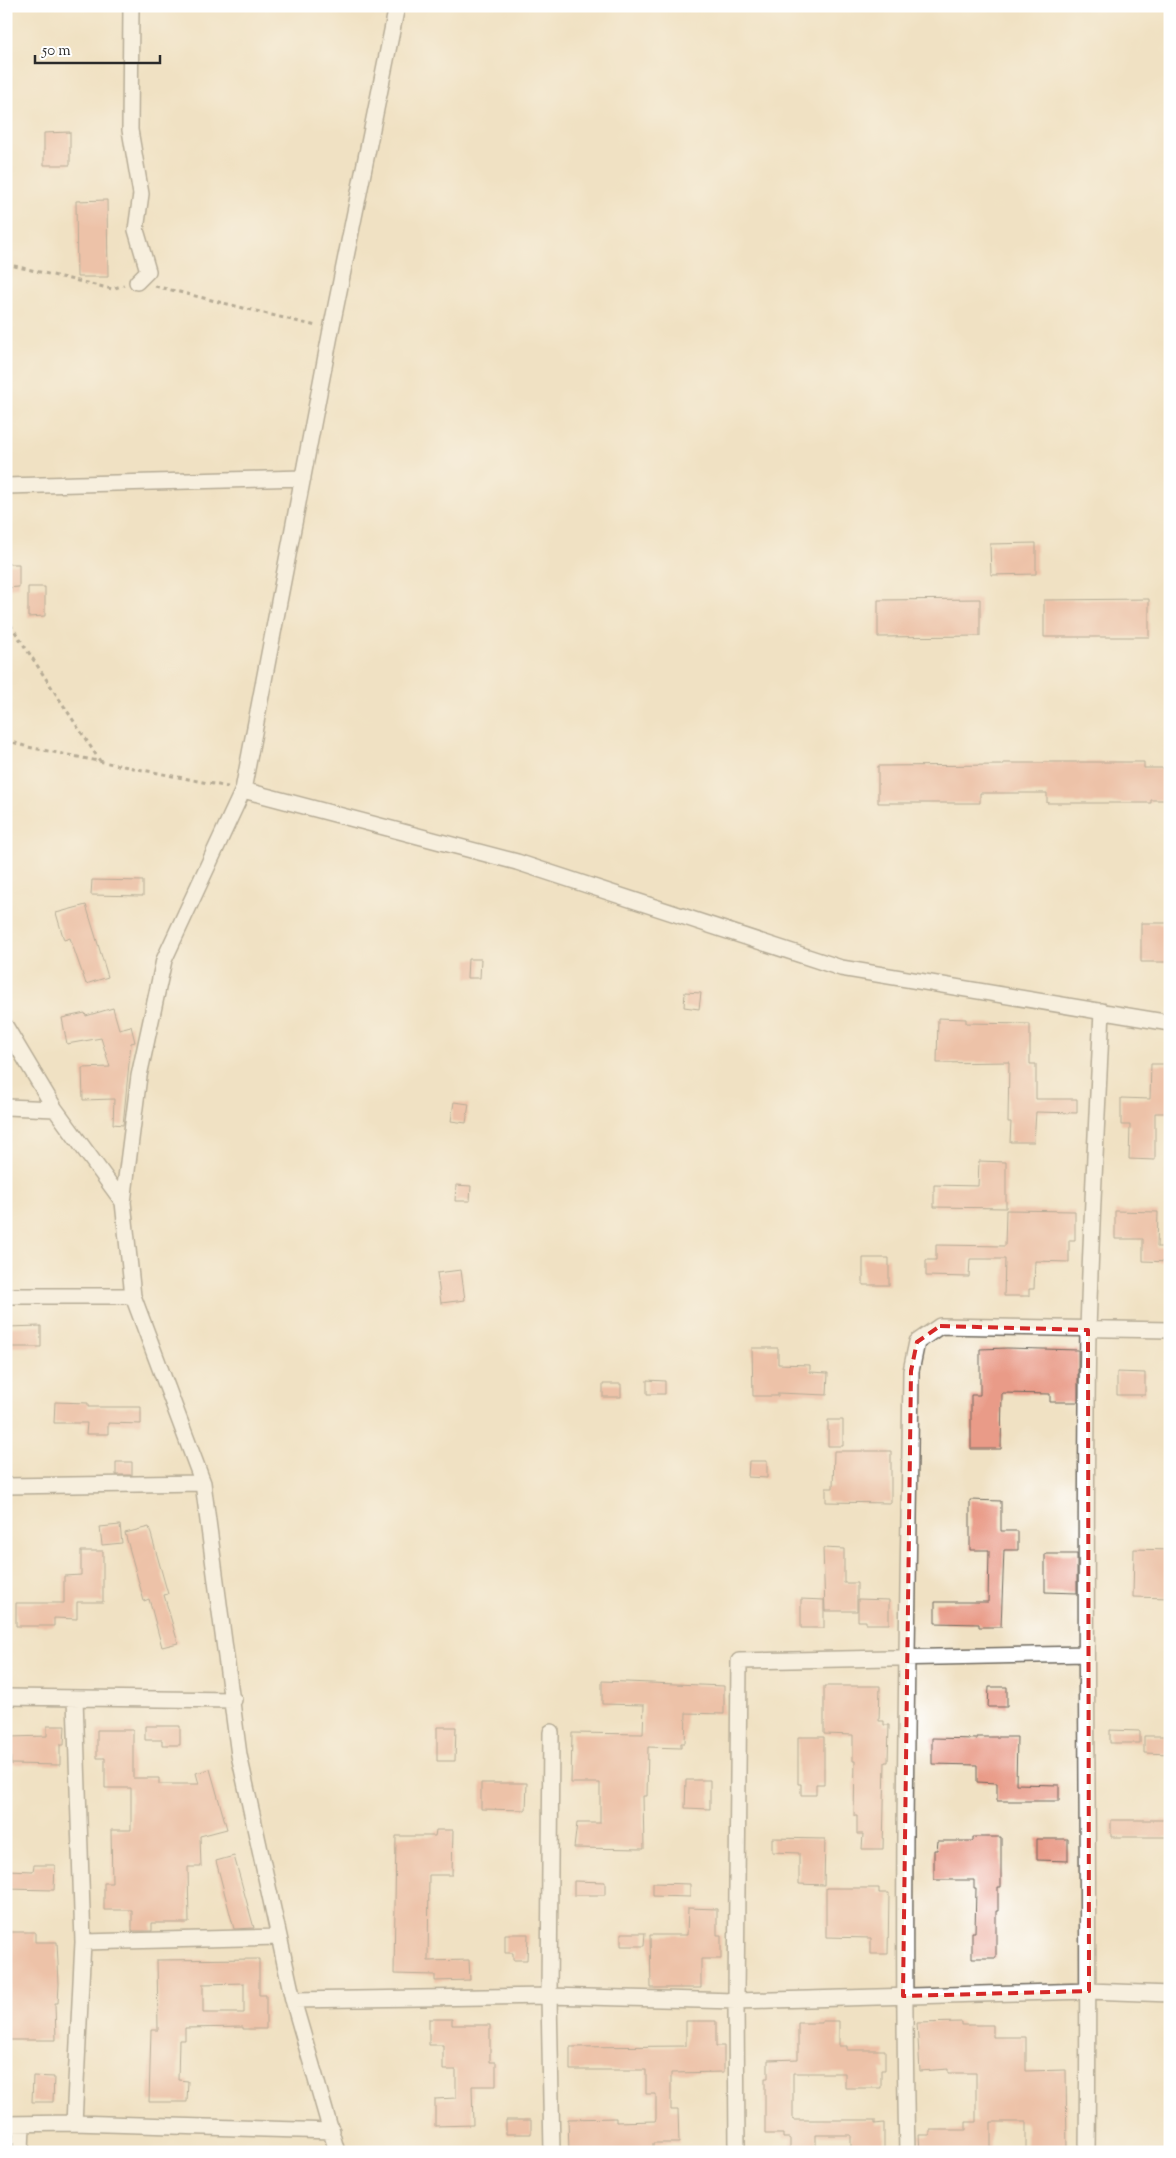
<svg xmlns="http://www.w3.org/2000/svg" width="1176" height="2158" viewBox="0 0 1176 2158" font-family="'Sorts Mill Goudy',serif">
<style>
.building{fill:#e99b88;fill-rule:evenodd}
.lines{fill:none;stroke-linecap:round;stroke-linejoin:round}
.street-casing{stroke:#706b60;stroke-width:18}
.path{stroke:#706b60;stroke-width:3;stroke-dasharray:4 4;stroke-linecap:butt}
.street{stroke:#fff;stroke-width:15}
.marked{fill:none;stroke:#d62828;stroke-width:4;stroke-dasharray:10 6;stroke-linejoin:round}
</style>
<rect width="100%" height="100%" fill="#fff"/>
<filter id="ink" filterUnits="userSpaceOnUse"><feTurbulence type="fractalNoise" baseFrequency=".02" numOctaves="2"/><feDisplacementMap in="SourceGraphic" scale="10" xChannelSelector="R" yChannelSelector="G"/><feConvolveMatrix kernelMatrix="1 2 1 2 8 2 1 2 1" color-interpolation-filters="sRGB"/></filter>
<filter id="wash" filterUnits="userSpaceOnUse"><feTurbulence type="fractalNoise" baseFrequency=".0096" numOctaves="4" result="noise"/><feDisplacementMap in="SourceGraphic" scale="20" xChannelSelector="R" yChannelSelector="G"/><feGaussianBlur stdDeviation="1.12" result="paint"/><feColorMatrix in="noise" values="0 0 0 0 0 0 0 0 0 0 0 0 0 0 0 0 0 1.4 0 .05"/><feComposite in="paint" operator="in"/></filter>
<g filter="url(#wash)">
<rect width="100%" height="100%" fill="#f0e1c3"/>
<g id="blocks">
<path class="building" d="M70,132V165H44V133Z
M107,200L108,277H77L76,201Z
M1036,543V574L991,575L990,544Z
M6,564H19V587L6,588Z
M28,587H45V616L28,617Z
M980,599V636L878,637V600Z
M1149,599V637H1044V600Z
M1044,762H1144V768H1170V800H1151V803H1047V793H980V803H878V766L1003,765V763H1044Z
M92,880L143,881V896L91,895Z
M86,905L108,977L86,984L70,938L64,940L56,913Z
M1141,923H1170V962H1141Z
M468,959H481L480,978H467Z
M685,992L701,993L699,1009L684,1007Z
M113,1008L119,1029L131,1026L135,1042L131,1043L123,1125L113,1124L114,1099L83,1100L82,1068L110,1067L101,1038L67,1044L62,1018L85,1013L86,1016Z
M938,1018L966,1019V1023L1030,1024V1064H1036V1099H1077V1113L1036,1112L1034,1142H1010L1011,1122H1008L1009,1062L937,1063Z
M1151,1064H1170V1113H1155V1160L1129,1159L1130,1125H1121V1098L1150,1099Z
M454,1102L469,1104L466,1123L451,1121Z
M979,1161L1006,1162V1208L934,1207V1185L978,1186Z
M456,1185L471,1186L470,1201H455Z
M1006,1210L1075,1211V1240H1069V1262L1035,1261L1034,1289H1029V1296H1004L1005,1259H970L969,1277L926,1276V1260H936V1245L1005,1246Z
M1115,1211L1158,1212L1157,1247H1170V1262L1143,1261V1239H1115Z
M863,1258H889V1285H863Z
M461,1270L465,1300L441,1303L437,1273Z
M41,1326V1347H6V1327Z
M752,1348H778V1364L810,1365V1372L828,1373L827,1395L778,1393V1396H753Z
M1007,1348L1078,1350V1402H1050V1394L1002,1393L1001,1449H971V1395H980V1349Z
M1117,1372L1145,1373V1395H1117Z
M647,1380L665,1381V1394H647Z
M603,1384H621V1397H603Z
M55,1402L88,1403V1407H141V1424L108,1423V1434H86L87,1423H54Z
M828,1420H843V1446H828Z
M834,1451H891V1503L826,1502V1488H833Z
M749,1461H767V1478L748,1477Z
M116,1462H132V1475H116Z
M970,1500L1001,1501V1531H1018V1550H1004L1001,1627H979V1624L935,1623V1602H988L989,1550H970Z
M120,1525L122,1543L102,1545L100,1527Z
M149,1527L168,1594L164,1595L178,1643L162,1647L149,1599L144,1601L125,1533Z
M823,1548L844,1549V1583H857V1611H825Z
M1134,1549L1170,1550V1598L1133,1597Z
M81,1551H103V1602H77V1619L54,1618V1626H16V1603H64V1576L81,1575Z
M1045,1554H1077V1593L1045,1592Z
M801,1599L824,1600V1628H801Z
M858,1599L889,1600V1624H866V1621H858Z
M602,1681L724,1686V1714L686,1713L685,1743H681V1748L648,1747L647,1796H643L644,1849L574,1848L577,1823H600V1783H571L572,1733L643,1734L644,1705L602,1704Z
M824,1686H880L879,1721H884V1725H889L888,1762H885L883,1849H862L863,1834H857V1816H854L855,1761H853V1735L824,1734Z
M989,1687H1007V1707H988Z
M47,1726H65L64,1745H60V1765L11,1764L10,1737L47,1736Z
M145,1726H180V1745H162V1740H145Z
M437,1727H456L455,1761H437Z
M97,1730H133V1778H159V1784H199L196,1773L210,1769L227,1829L200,1836L201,1867H188L189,1923H152V1931H132V1910H104V1883H112L111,1830H131V1788H105V1758H97Z
M1110,1730L1140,1731V1743H1110Z
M1144,1736H1170V1754L1144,1753Z
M798,1737H824V1784H816V1795H801V1784H798Z
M977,1737H1017L1016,1784L1059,1785V1801H997V1783L977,1782V1765L932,1764V1738L977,1739Z
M686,1780H710V1809L685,1808Z
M481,1783H527L526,1810L481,1809Z
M1111,1820H1170V1837H1111Z
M436,1830H453L452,1875H429L428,1961L469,1960L470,1980L435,1981V1975L394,1974L396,1836H435Z
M973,1837H1001V1887H998V1911H996V1958H972V1932H975L976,1888H974V1880H934V1850H937L938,1841H973Z
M772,1838L825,1839L824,1885L799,1884V1853L772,1852Z
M1037,1839H1068V1861L1037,1860Z
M234,1856L254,1928L234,1929L216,1861Z
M34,1865H55L54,1890L6,1889V1870L33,1871Z
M574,1881L605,1882V1895H574Z
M653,1883L690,1884V1897L653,1896Z
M826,1888H879V1893H889L888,1954H871V1938L826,1937Z
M688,1908L717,1909V1935H721V1959H701V1988H651L650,1935H687Z
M9,1932H35V1942H57L59,1984L58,2003H55L56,2040H6V1992H10Z
M621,1933H645L644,1946H621Z
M505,1934H528L527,1960H513V1953H505Z
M259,1959V1995H266V2029H243V2027L185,2028V2040H179L178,2080L188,2081L187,2102H149L151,2030H158L157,1960ZM244,1983V2013H203V1984Z
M429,2019H452V2025H490V2062H496V2086H472L473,2125L435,2126V2099L456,2098V2070H443V2045H429Z
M686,2021H716V2046H724V2072L671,2073V2110H678L679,2143H653V2152H569L568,2119L616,2118V2122L655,2121L656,2119V2094H646V2070H570V2047L686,2046Z
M822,2021H839V2046H847V2050H885V2070H881V2088H845V2073H793V2120H875V2124L884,2123V2152H851V2135H816V2150H790V2138H783V2134H765V2078H768V2060L798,2059V2023H822Z
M962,2022V2025H993V2037H1026V2071L1066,2070L1067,2152H1026V2122H991V2152H920L919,2135H930V2130H966V2122H976V2073H948V2069L920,2071L917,2023Z
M33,2076L54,2077L53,2102H32Z
M506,2120H531V2134H506Z"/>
</g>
</g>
<g filter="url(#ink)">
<use href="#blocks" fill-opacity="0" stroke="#706b60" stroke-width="1"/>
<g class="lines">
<g class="street-casing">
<path id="street" d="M131,6L130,130L141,194L136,230L148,271L137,282
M6,486L303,478
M243,790L517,862L841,968L1170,1023
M6,1027L55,1109L123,1202
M6,1107L55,1109
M6,1296H133
M6,1486L203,1483
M6,1697L234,1700
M551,1732L549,1996L552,2152
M83,1942L279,1937
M293,2000L549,1996L736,2001L1089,1991L1170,1994
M74,2123L83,1942L75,1698
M6,2124L74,2123L332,2131
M21,2152L22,2124
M337,2152L293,2000L239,1755L203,1483L133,1296L123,1202L139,1076L164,960L243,790L331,330L397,6
M737,2152L736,2001L739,1661L1086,1654
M907,2152C901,1892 908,1631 911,1371L917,1342L940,1326L1170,1330
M1087,2152C1090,1878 1083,1605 1088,1332C1091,1225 1097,1118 1102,1011"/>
</g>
<path class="path" d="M6,264L112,289L124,285
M155,286L316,326
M6,618L100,761
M6,740L28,747L228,787"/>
<use href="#street" class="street"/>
</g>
</g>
<path d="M0 0H1176V2158H0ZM940,1326L1088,1330L1089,1991L903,1996L911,1371L917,1342Z" fill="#f0e1c3" fill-opacity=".55" fill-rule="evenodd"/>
<path class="marked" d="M940,1326L1088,1330L1089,1991L903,1996L911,1371L917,1342Z"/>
<rect width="1176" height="2158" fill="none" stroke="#fff" stroke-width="25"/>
<path d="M35 55v8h125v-8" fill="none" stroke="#2b2b2b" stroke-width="2.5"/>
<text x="42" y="55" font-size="15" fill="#2b2b2b" stroke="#ffffff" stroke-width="4" paint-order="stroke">50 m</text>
</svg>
